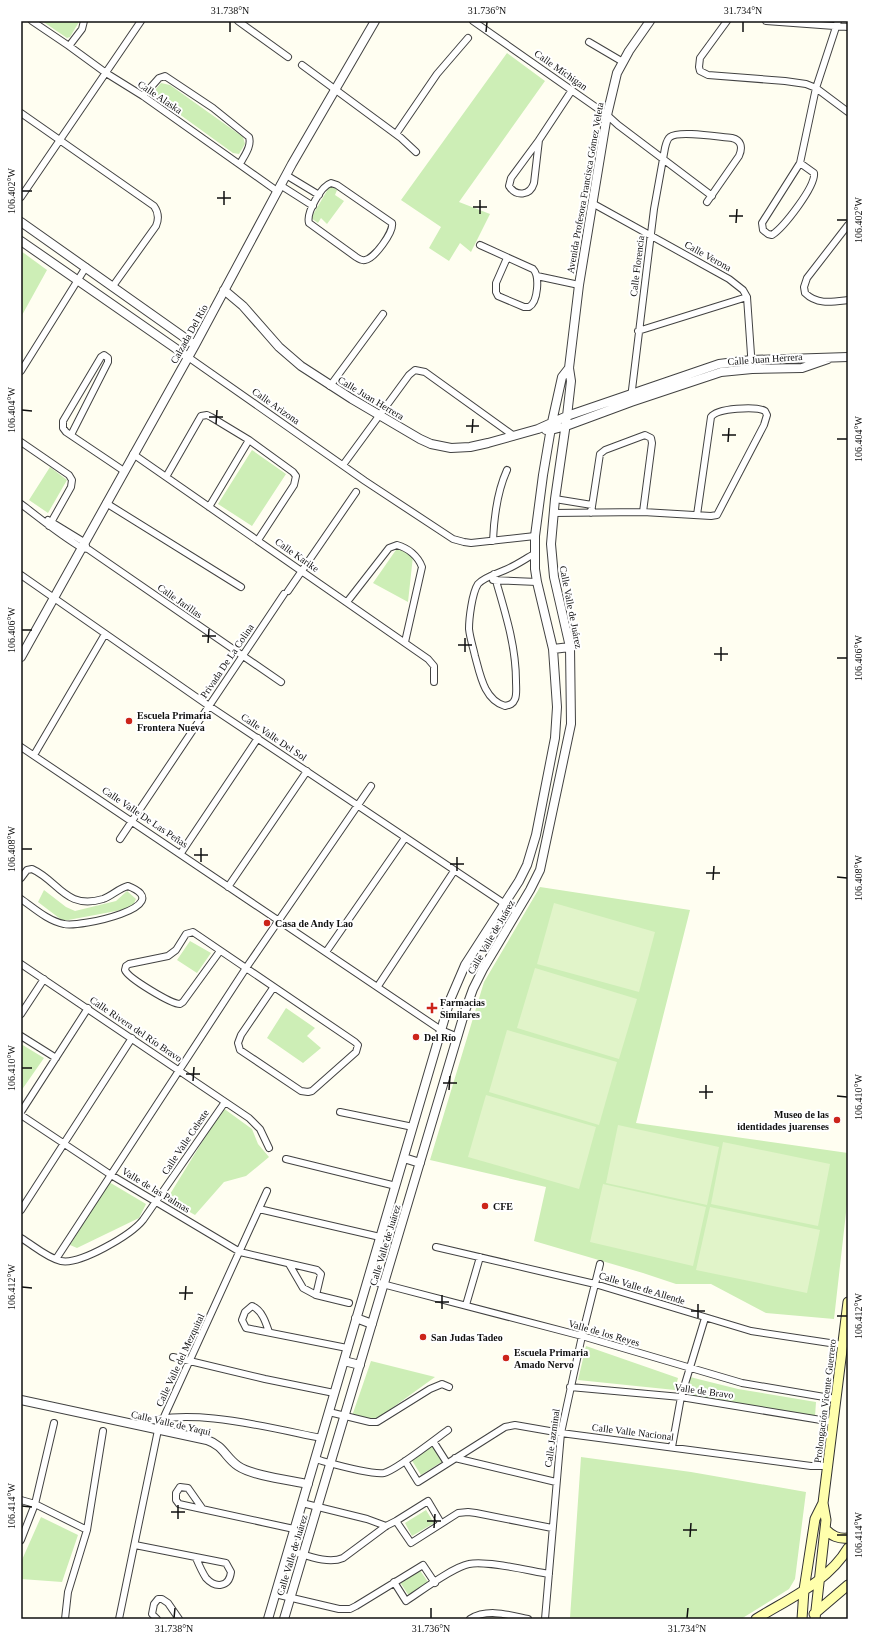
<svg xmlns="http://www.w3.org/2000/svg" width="869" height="1640" viewBox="0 0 869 1640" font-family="Georgia,serif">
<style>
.green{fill:#cdeeb6}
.pitch{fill:#e1f4c9}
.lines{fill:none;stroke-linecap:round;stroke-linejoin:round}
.minor-casing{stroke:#424242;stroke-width:8}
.tertiary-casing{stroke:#424242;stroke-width:10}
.secondary-casing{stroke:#313131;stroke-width:11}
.minor{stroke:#fff;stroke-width:6}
.tertiary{stroke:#fff;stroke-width:8}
.secondary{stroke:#ffffac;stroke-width:9}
.ticks{fill:none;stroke:#0f0f0f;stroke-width:1.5}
.poi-dot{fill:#cc241a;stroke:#fff;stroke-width:1.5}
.labels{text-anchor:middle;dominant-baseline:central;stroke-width:4;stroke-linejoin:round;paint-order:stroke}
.street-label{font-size:10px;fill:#0f0f0f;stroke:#fff}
.poi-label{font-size:10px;font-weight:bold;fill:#0f0f0f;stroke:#fff;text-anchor:start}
.neatline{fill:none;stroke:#0f0f0f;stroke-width:1.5}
.ticks-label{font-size:10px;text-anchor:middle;fill:#0f0f0f}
</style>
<rect width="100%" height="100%" fill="#fffef1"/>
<path class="green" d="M42,21H78L79,22L70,37L67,38Z
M507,53L545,81L459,202L490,214L471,252L460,243L449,261L429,248L441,227L401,200Z
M161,83L170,85L243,137L245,144L239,154L233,153L157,98L156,89Z
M331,184L337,190L335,195L344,201L327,224L321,218L318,223L311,218Z
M21,251L47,270L21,317Z
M252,450L286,474L252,526L218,504Z
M50,467L67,480L48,513L29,500Z
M398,547L413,556L408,602L373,583Z
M540,887L690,910L636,1123L848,1153V1195L834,1319L766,1313L711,1284H676L643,1273L534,1241L546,1187L430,1160L484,982Z
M44,890L66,907L75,911L116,901L127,891L136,899L132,908L63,921L38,902Z
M190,941L211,953L197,973L177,960Z
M286,1008L315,1028L307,1036L321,1048L303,1063L267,1038Z
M21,1044L44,1058L21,1091Z
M223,1108L252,1129L258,1144L269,1157L246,1176L224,1182L195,1215L167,1199Z
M109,1182L146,1204L139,1218L77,1248L70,1245Z
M586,1346L678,1378L675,1390L578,1380Z
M371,1361L435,1377L374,1421L352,1416Z
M690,1377L738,1389L816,1402L815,1417L686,1396Z
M432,1445L443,1461L421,1475L411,1459Z
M581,1457L691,1472L806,1492L795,1579L789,1589L741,1619L570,1618Z
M426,1510L434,1523L412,1536L405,1523Z
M41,1517L78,1535L62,1582L21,1579V1562Z
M419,1569L428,1582L409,1596L400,1582Z"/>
<path class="pitch" d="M554,903L655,932L639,992L537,964Z
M535,968L637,999L619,1059L517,1028Z
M507,1030L617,1062L599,1125L489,1092Z
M486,1095L596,1127L579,1189L468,1157Z
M618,1125L719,1147L707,1205L606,1183Z
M723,1142L830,1164L818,1226L711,1204Z
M603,1184L706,1207L693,1266L590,1242Z
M710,1207L820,1230L807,1293L696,1270Z"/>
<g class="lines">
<g class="minor-casing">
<path id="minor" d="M32,21L69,46L106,73L143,96L277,191
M238,21L288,57
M473,21L607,115L618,125L712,196
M727,21L700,58L699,67L700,71L708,75L785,81L806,84L816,88L848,112
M766,21L848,27
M589,42L623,62
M69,46L82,29L84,21
M302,65L401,138L416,152
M143,96L159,78L165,76L213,108L249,137C252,146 244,156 240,164
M21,113L154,206C159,213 159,219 156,226L113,286
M396,134L437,74L468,38
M539,140L534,183C530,196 516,197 509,186L511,178Z
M539,140L572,90
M800,163L814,173C816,186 784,227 772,235L768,234L763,230L762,223Z
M800,163L816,88L838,21
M286,175L319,195
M331,183L337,185L392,223C394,232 374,259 365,260C362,261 359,259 356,257L309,223C306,213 321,186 331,183Z
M280,185L313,206
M21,197L141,21
M592,203L729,279L743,290L747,297L752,369
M848,225L807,278L804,287L805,293C817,305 832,302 848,300
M480,245L533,269C540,276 538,302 529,307H524L498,296L496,292V283L507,258
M537,276L579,285
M638,331L747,297
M188,357L365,481L453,539L464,542L471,543L535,536
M21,371L86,267
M330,386L383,314
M631,398L654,209L665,148C666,144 667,139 670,137C679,130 719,137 732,138C741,140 743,147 739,156L707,202
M71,435L108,362V358L104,355L101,357L63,421V428L66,432L124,471
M21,442L69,475L72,480L71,487L49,526
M133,454L428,659L434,666V682
M343,465L409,375L415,370L425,372L514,436
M166,477L201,416L207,415L211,417L249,440L293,472L296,476L294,485L258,540
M555,499L592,505
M106,503L241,587
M21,504C41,519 60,535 82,548L88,549L281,682
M209,507L249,440
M553,513L643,512L711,516L717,515L764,425L767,415L765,411C756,406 717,408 711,417L697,515
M591,513L600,454L605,450L645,435L651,438L652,443L643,512
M48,520L84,542L86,546
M493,541C494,517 497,492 507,470
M494,574C504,609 516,644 516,681C516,687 517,694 515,699C513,704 510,705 505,706C484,700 480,674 475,656C473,647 470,638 469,629C469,619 472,593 478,584C484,577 496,574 505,570C515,566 525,559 534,554
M21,575L209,706L517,912
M493,580L537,582
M288,591L356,492
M347,602L389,548L397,545C408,548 418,556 422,567L405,642
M21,747L441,1030L458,1037
M34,755L105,634
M120,839L284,594
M181,853L258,738
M21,878L27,870L32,869C59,881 65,910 103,899C112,896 119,888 128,886C179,906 79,928 64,924C48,921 34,908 21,899
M228,887L307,771
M220,951L183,1002L180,1004C171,1004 128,978 125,970L126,966L129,964L168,956L176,950L186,934L193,932L355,1042L358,1045L356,1052L312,1091L308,1092L301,1091L240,1050L238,1043L241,1035L273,988
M326,952L405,838
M21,964L249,1118L260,1129L269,1148
M378,986L454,871
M21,1014L44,979
M21,1036L56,1058
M21,1112L88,1008
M340,1112L413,1127
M21,1115L111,1175L240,1252L317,1270L321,1274L316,1295L303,1288L289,1264
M286,1159L396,1186
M259,1209L380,1237
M21,1210L132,1038
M21,1238C33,1245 47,1258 61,1261C80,1265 131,1235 143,1220L225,1102
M436,1247L595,1284L751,1331L843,1345
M56,1259L246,968L371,786
M367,1280L582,1336L742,1383L836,1399
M316,1295L349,1303
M466,1305L480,1257
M269,1332C266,1323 262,1310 252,1306L245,1312L242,1320L246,1328L347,1348
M173,1357L265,1379L334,1393
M570,1387L681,1397L833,1422
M329,1412L370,1422H377L430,1389L442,1384L449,1387
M137,1425C186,1405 270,1428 321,1438
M433,1441L447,1463
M672,1447L681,1397L705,1318
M455,1458L556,1482
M315,1459C330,1463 370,1475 384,1473C395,1471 437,1438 448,1430
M405,1461L418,1482L505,1427L515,1425L561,1433L811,1466H827
M21,1500L35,1504L87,1530
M302,1503L367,1519L386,1526
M202,1508L188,1488L180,1487L176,1493V1500L179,1504L294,1529
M396,1521L411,1543L458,1513L468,1512L476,1513L552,1528
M21,1540L35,1504L54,1423
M135,1545L226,1563L231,1572C229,1588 215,1588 206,1578C202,1572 199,1565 196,1558
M288,1550C304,1554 327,1565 343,1558L386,1526L396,1521L428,1501L441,1523
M394,1582L406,1601C421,1591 453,1567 469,1564C486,1560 530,1571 549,1574
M275,1594L339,1609H350L356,1606L423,1565L435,1583
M65,1619L68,1592L87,1530L103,1431
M119,1619L158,1430L267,1191
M157,1619L152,1614L154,1604L158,1599H162L168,1603L179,1619
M470,1619C488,1608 509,1615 528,1619
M545,1619L561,1433L582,1336L600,1264"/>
</g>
<g class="tertiary-casing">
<path id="tertiary" d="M21,222L195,345
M21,241L188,357
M224,290L243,306L279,347L301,366L352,399L420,439L431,444L451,448L470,447L488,443L538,429L567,416L719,364L751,360L848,357
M546,430H551L566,426L631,402L721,372L752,369L802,368L828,359
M553,649L570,647
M21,657L195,345L292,164L375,21
M404,1158L420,1163
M356,1318L372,1324
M344,1361L360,1365
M21,1400L207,1440C224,1446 225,1457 238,1466C253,1476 289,1480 308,1484
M268,1619L450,1000L465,965L519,881L527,865L536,835L555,738L557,707L553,649L537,582L535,569V536L543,475L552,422L562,377L569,368
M284,1619L465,1011L473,989L483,969L530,890L540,870L571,724L570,647L554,577L551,544L555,499L567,416L571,381L569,368L579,285L607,115L617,73L629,51L650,21"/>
</g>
<g class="secondary-casing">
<path id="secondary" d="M825,1529C832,1536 838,1539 848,1538
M814,1614L848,1585
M756,1619C788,1599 828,1582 848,1548
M802,1619L804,1590L815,1519L823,1503L848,1302
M815,1619L826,1520L823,1503"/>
</g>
<use href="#minor" class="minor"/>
<use href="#tertiary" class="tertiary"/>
<use href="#secondary" class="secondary"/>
</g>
<path class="ticks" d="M230,32V22M486,32L487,22M743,32V22M22,191H32M217,198H231M224,205V191M473,207H487M480,214V200M729,216H743M837,220H847M736,223L737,209M22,410L32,411M209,417H223M216,424L217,410M466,426H479M472,433L473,419M722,435H736M837,439H847M728,442L729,428M22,630H32M202,636H216M208,643L209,629M458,645H472M465,652V638M714,654H728M837,658H847M721,661V647M22,849H32M194,855H208M201,862V848M450,864H464M457,871V857M706,873H720M837,877L847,878M713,880L714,866M22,1068H32M186,1074H200M193,1081L194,1067M443,1083H457M449,1090L450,1076M699,1092H713M837,1096L847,1097M706,1099V1085M22,1287L32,1288M179,1293H193M185,1300L186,1286M435,1302H449M442,1309V1295M691,1311H705M837,1316H847M698,1318V1304M22,1506L32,1507M171,1512H185M178,1519V1505M427,1521H441M434,1528L435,1514M683,1530H697M837,1535H847M690,1537L691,1523M174,1618L175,1608M431,1618V1608M687,1618L688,1608"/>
<g class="poi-dot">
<circle cx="129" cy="721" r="4"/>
<circle cx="267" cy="923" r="4"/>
<path d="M430 1002h4v4h4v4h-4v4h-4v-4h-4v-4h4z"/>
<circle cx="416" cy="1037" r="4"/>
<circle cx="837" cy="1120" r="4"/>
<circle cx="485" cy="1206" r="4"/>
<circle cx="423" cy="1337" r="4"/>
<circle cx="506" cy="1358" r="4"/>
</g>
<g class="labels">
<g class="street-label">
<text transform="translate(561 70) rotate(35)">Calle Míchigan</text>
<text transform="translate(160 97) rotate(34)">Calle Alaska</text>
<text transform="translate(585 188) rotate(-80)">Avenida Profesora Francisca Gómez Veleta</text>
<text transform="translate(708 256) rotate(29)">Calle Verona</text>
<text transform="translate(637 266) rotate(-83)">Calle Florencia</text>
<text transform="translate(189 334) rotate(-61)">Calzada Del Río</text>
<text transform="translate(765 359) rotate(-4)">Calle Juan Herrera</text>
<text transform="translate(371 398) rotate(31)">Calle Juan Herrera</text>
<text transform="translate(276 406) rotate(35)">Calle Arizona</text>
<text transform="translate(297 555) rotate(35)">Calle Karike</text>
<text transform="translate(180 601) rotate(35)">Calle Jarillas</text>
<text transform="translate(571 607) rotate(79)">Calle Valle de Juárez</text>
<text transform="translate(227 661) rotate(-56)">Privada De La Colina</text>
<text transform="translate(274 737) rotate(34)">Calle Valle Del Sol</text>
<text transform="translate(145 817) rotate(34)">Calle Valle De Las Peñas</text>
<text transform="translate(491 937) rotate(-60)">Calle Valle de Juárez</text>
<text transform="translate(136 1029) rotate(34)">Calle Rivera del Río Bravo</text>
<text transform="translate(185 1142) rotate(-56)">Calle Valle Celeste</text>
<text transform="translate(156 1190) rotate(31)">Valle de las Palmas</text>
<text transform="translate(385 1245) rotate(-73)">Calle Valle de Juárez</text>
<text transform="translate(642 1288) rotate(17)">Calle Valle de Allende</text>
<text transform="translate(604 1333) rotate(16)">Valle de los Reyes</text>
<text transform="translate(180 1360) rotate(-65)">Calle Valle del Mezquital</text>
<text transform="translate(704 1391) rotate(8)">Valle de Bravo</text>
<text transform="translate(825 1401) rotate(-83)">Prolongación Vicente Guerrero</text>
<text transform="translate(171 1423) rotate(13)">Calle Valle de Yaqui</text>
<text transform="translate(633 1432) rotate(7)">Calle Valle Nacional</text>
<text transform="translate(552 1438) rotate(-82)">Calle Jazminal</text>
<text transform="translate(292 1555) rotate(-73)">Calle Valle de Juárez</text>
</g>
<g class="poi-label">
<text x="137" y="715">Escuela Primaria<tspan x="137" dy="12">Frontera Nueva</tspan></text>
<text x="275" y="923">Casa de Andy Lao</text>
<text x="440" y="1002">Farmacias<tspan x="440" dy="12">Similares</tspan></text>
<text x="424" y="1037">Del Río</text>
<text x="829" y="1114" text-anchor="end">Museo de las<tspan x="829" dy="12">identidades juarenses</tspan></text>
<text x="493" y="1206">CFE</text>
<text x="431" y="1337">San Judas Tadeo</text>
<text x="514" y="1352">Escuela Primaria<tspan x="514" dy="12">Amado Nervo</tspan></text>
</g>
</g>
<rect width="869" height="1640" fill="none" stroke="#ffffff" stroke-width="44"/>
<rect x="22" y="22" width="825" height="1596" class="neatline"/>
<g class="ticks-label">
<text x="230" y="14">31.738°N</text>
<text x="487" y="14">31.736°N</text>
<text x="743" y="14">31.734°N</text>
<text transform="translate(11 191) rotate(-90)" y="4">106.402°W</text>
<text transform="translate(858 220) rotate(-90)" y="4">106.402°W</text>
<text transform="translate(11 410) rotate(-90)" y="4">106.404°W</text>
<text transform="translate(858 439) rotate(-90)" y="4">106.404°W</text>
<text transform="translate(11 630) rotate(-90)" y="4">106.406°W</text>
<text transform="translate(858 658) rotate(-90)" y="4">106.406°W</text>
<text transform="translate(11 849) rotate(-90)" y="4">106.408°W</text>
<text transform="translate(858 878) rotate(-90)" y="4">106.408°W</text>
<text transform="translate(11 1068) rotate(-90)" y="4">106.410°W</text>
<text transform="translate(858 1097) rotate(-90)" y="4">106.410°W</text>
<text transform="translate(11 1287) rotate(-90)" y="4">106.412°W</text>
<text transform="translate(858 1316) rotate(-90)" y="4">106.412°W</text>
<text transform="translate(11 1506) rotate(-90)" y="4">106.414°W</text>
<text transform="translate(858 1535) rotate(-90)" y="4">106.414°W</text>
<text x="174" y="1632">31.738°N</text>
<text x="431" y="1632">31.736°N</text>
<text x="687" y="1632">31.734°N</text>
</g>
</svg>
